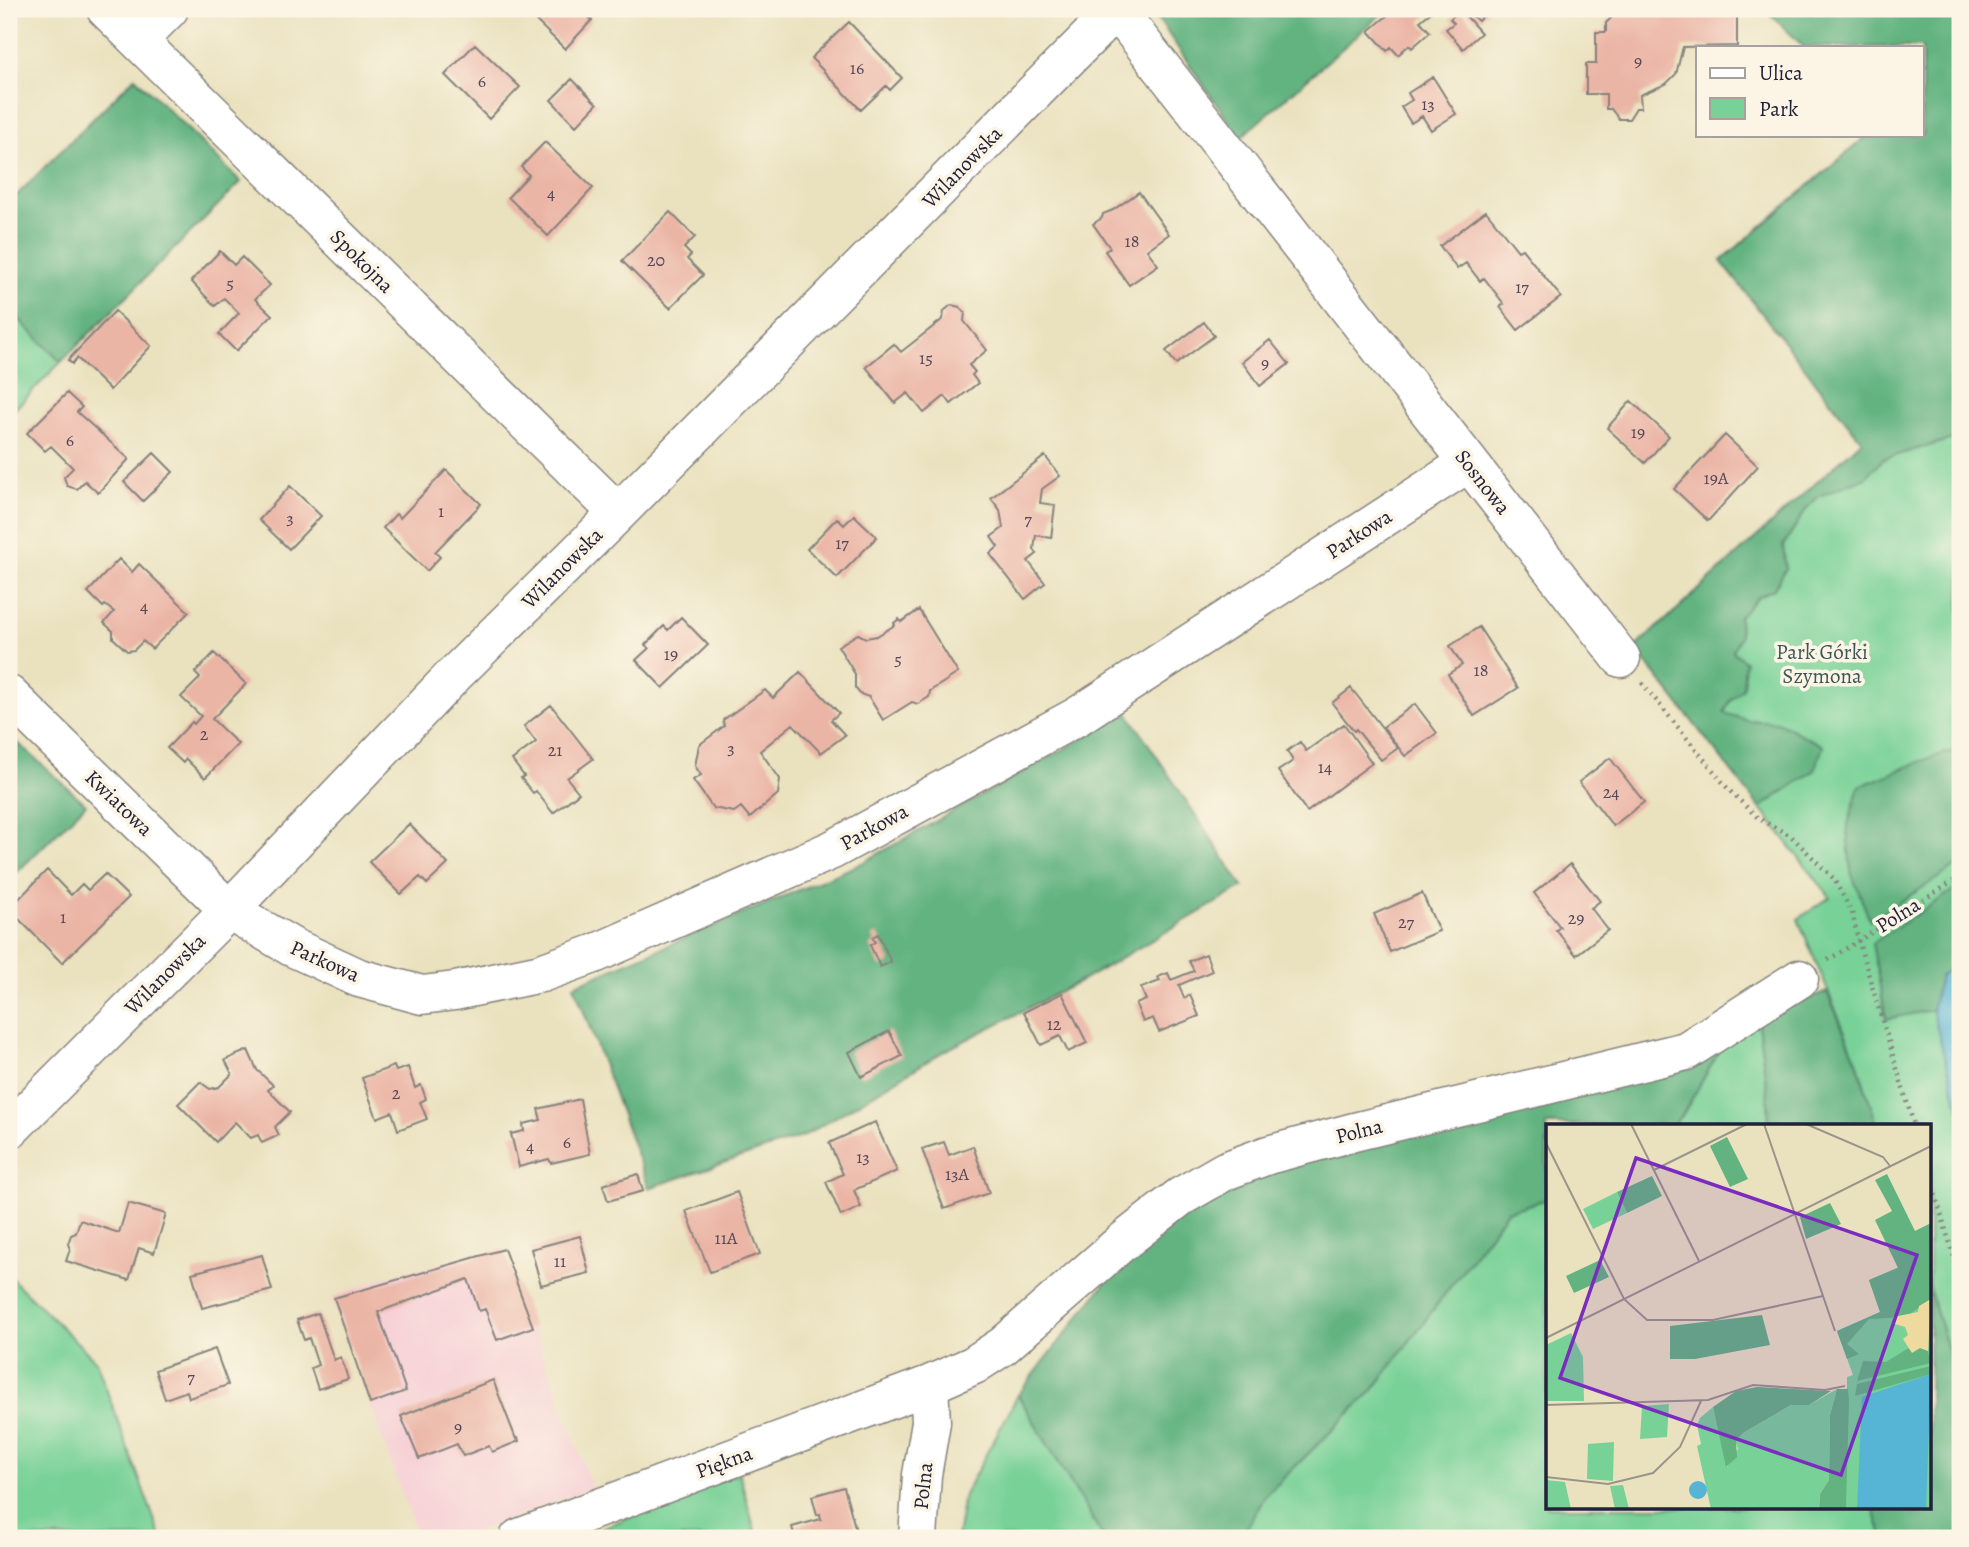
<svg xmlns="http://www.w3.org/2000/svg" width="1969" height="1547" viewBox="0 0 1969 1547" font-family="Alegreya,serif">
<style>
.built{fill:#f6cfd5}
.green{fill:#78d197;stroke:#4d7a69;stroke-width:2}
.forest{fill:#62b380;stroke:#426a5e;stroke-width:2}
.water{fill:#56b5d4;stroke:#3c6c88;stroke-width:2}
.building{fill:#ebb5a6}
.lines{fill:none;stroke-linecap:round;stroke-linejoin:round}
.minor-casing{stroke:#86827d;stroke-width:41}
.path{stroke:#86827d;stroke-width:4.5;stroke-dasharray:2 5;stroke-linecap:butt}
.minor{stroke:#fff;stroke-width:38}
.labels{text-anchor:middle;dominant-baseline:central;stroke-width:7;stroke-linejoin:round;paint-order:stroke}
.number-label{font-size:18px;fill:#544756}
.street-label{font-size:21px;fill:#22223b;stroke:#fcf5e5}
.park-label{font-size:21px;fill:#3c5757;stroke:#fcf5e5}
.inset-road{fill:none;stroke:#9a958a;stroke-width:2}
.view{fill:#7b2cbf;fill-opacity:0.15;stroke:#7b2cbf;stroke-width:3.5}
.inset-edge{fill:none;stroke:#22223b;stroke-width:3.5}
</style>
<rect width="100%" height="100%" fill="#fcf5e5"/>
<filter id="ink" filterUnits="userSpaceOnUse"><feTurbulence type="fractalNoise" baseFrequency=".0143" numOctaves="2"/><feDisplacementMap in="SourceGraphic" scale="14" xChannelSelector="R" yChannelSelector="G"/><feConvolveMatrix kernelMatrix="1 2 1 2 8 2 1 2 1" color-interpolation-filters="sRGB"/></filter>
<filter id="wash" filterUnits="userSpaceOnUse"><feTurbulence type="fractalNoise" baseFrequency=".00686" numOctaves="4" result="noise"/><feDisplacementMap in="SourceGraphic" scale="28" xChannelSelector="R" yChannelSelector="G"/><feGaussianBlur stdDeviation="1.57" result="paint"/><feColorMatrix in="noise" values="0 0 0 0 0 0 0 0 0 0 0 0 0 0 0 0 0 1.4 0 .05"/><feComposite in="paint" operator="in"/></filter>
<g filter="url(#wash)">
<rect width="100%" height="100%" fill="#eae2bf"/>
<path class="built" d="M504,1249L592,1488L459,1538H418L332,1297L387,1277Z"/>
<path class="green" d="M1960,48V1387L1929,1288V1125H1877L1857,1061L1798,919L1830,897L1635,648L1862,441L1721,261L1868,135H1922Z
M9,309L61,362L9,415Z
M1757,1018L1768,1095L1769,1125H1672L1683,1114L1725,1041Z
M1547,1199V1507H1873L1883,1538H1241L1264,1497L1372,1391L1507,1211Z
M9,1276L96,1361L161,1538H9Z
M1018,1395L1104,1538H957L964,1495Z
M739,1473L757,1538H577Z"/>
<path class="forest" d="M1164,9H1387L1240,138L1156,16Z
M1765,9H1960V437L1883,459L1866,477L1819,496L1807,508L1783,546L1786,568L1774,589L1757,597L1739,617L1740,636L1733,651L1745,662L1743,688L1731,699L1724,713L1747,720L1778,722L1823,746L1815,770L1760,808L1635,648L1862,441L1721,261L1868,135H1922V47H1804Z
M135,77L241,182L61,362L9,309V203Z
M1128,713L1243,887L1083,980L946,1050L804,1136L649,1188L574,985L858,865Z
M9,735L86,804L9,880Z
M1960,750V864L1870,921L1851,872L1847,828L1859,786C1893,775 1925,756 1960,750Z
M1960,886V962L1940,976L1932,1010L1886,1019L1872,943Z
M1827,992L1857,1061L1877,1125H1769L1768,1095L1757,1018Z
M1725,1041L1683,1114L1672,1125H1547V1199L1507,1211L1372,1391L1264,1497L1241,1538H1104L1018,1395L1133,1247L1252,1175L1471,1119L1548,1106Z
M1929,1288L1960,1387V1538H1883L1873,1507H1929Z"/>
<path class="water" d="M1960,962V1113L1932,1010L1940,976Z"/>
<g id="blocks">
<path class="building" d="M524,9H550L553,11L555,9H584L583,11L592,20L565,49Z
M1395,9H1435L1420,21L1430,32L1412,48L1409,45L1398,55L1391,47L1387,51L1369,31Z
M1460,9L1481,33L1463,49L1446,29L1454,23L1450,19Z
M1465,9H1490L1478,21Z
M1622,9L1737,10V46L1683,47L1676,74L1666,84L1640,95L1641,108H1636L1629,119H1619L1611,109H1606V94H1586V64H1596V32H1606V23L1614,15H1622Z
M849,22L902,78L890,90L886,86L861,110L811,58Z
M475,44L520,87L489,119L445,75Z
M1433,77L1456,114L1431,130L1422,116L1411,123L1401,107L1412,100L1408,93Z
M572,79L597,104L576,126L551,100Z
M545,142L593,188L548,236L508,197L529,175L521,167Z
M1139,192L1169,234L1147,250L1158,265L1129,285L1105,251L1110,248L1093,224L1102,218L1103,214L1113,210Z
M1486,211L1518,251L1522,249L1561,297L1518,330L1500,307L1504,304L1484,278L1480,281L1466,263L1457,269L1440,246Z
M670,212L695,237L684,248L691,255L687,259L703,275L670,308L622,261Z
M220,251L234,265L242,257L270,285L255,299L272,315L236,351L219,334L239,313L224,298L215,306L191,281Z
M951,305L960,307L965,313L964,321L987,350L969,365L975,372L972,375L978,383L951,404L945,396L924,413L908,393L895,403L866,367L894,344L901,352L943,319L944,311Z
M115,311L151,346L110,390L77,358L72,364L68,360Z
M1204,322L1214,336L1176,364L1166,351Z
M1270,340L1289,364L1260,386L1242,362Z
M67,393L82,407L77,412L129,459L98,493L85,481L77,489L67,486L64,477L73,468L51,446L45,451L27,433Z
M1631,401L1669,436L1645,463L1607,428Z
M1725,435L1758,466L1708,521L1674,489Z
M154,453L173,472L143,501L124,482Z
M1045,456L1060,476L1042,489L1040,503L1055,505L1051,538L1036,535L1034,549L1037,554L1028,561L1045,583L1025,599L990,554L998,547L991,537L1003,528L1000,510L991,498Z
M446,470L481,504L435,552L440,557L427,571L383,528L396,514L400,518Z
M290,486L321,516L289,549L259,520Z
M854,515L877,537L837,578L807,549L837,518L844,525Z
M119,559L132,572L139,564L189,612L152,649L143,641L134,650L127,651L113,638V631L104,623L114,612L105,605L103,607L88,592Z
M919,610L958,673L930,691L929,697L918,704L912,702L883,720L869,697L860,694L855,688V674L838,646L858,634L866,638L877,636L895,625L894,623L899,619L901,622Z
M681,617L708,645L663,688L636,660L649,648L645,645L664,626L668,630Z
M1479,627L1518,688L1474,716L1448,674L1462,665L1450,646Z
M214,653L246,684L212,719L238,744L205,778L186,759L183,763L167,748L192,722L194,724L201,716L181,697L200,678L195,673Z
M800,672L839,713L831,720L845,735L821,753L793,724L760,751L780,779L778,794L750,818L741,807L734,812L713,808L693,780L701,775L695,766L699,745L724,726L723,720L765,690L773,698Z
M1351,688L1398,748L1381,760L1356,729L1354,731L1332,703Z
M1415,704L1437,733L1405,756L1383,727Z
M551,705L593,759L567,778L579,793L553,813L536,791L533,793L521,778L524,776L512,760L536,742L524,726Z
M1344,724L1372,763L1307,812L1278,771L1293,761L1287,751L1300,742L1306,751Z
M1610,758L1644,802L1613,826L1579,782Z
M409,824L448,864L427,884L420,877L401,894L369,862Z
M1570,864L1600,901L1591,908L1608,930L1576,955L1556,930L1560,927L1534,893Z
M47,870L71,895L82,884L88,890L105,874L129,897L62,963L9,909Z
M1422,893L1439,931L1390,952L1374,914Z
M878,934L891,962L880,967L870,945L875,942L872,937Z
M1206,954L1212,971L1179,985L1184,998L1190,995L1199,1016L1159,1032L1153,1018L1143,1022L1136,1004L1146,1000L1141,988L1160,981L1158,977L1168,973L1171,980L1194,971L1189,961Z
M1062,993L1087,1043L1068,1052L1060,1036L1041,1045L1024,1012Z
M889,1031L902,1056L861,1077L849,1052Z
M248,1050L257,1070L273,1085L268,1090L290,1112L275,1127L279,1135L262,1143L258,1135L251,1138L235,1122L216,1142L178,1104L200,1082L210,1089L219,1087L232,1074L225,1060Z
M394,1066L396,1071L408,1067L415,1088L421,1085L426,1099L420,1102L427,1119L398,1130L392,1112L377,1118L362,1078Z
M580,1099L590,1154L551,1163L549,1159L519,1167L511,1134L524,1131L523,1124L541,1120L538,1109Z
M875,1122L897,1171L854,1190L861,1207L841,1216L826,1182L843,1174L829,1143Z
M944,1142L949,1155L973,1146L989,1193L944,1209L922,1149Z
M638,1174L643,1191L608,1201L603,1185Z
M737,1192L760,1254L710,1272L686,1211Z
M128,1203L166,1214L154,1253L139,1248L129,1280L66,1261L70,1249L68,1244L71,1235L76,1233L80,1220L119,1233Z
M580,1236L589,1273L541,1285L531,1249Z
M504,1249L533,1327L497,1340L485,1309L479,1311L468,1279L378,1312L406,1391L370,1404L334,1298Z
M262,1255L272,1290L202,1308L192,1273Z
M318,1313L334,1360L341,1357L348,1379L318,1389L311,1368L318,1365L309,1338L304,1340L297,1320Z
M215,1349L228,1385L189,1398L187,1391L165,1399L155,1370Z
M493,1380L516,1439L518,1438L519,1441L492,1452L489,1446L463,1456L457,1444L419,1459L401,1416Z
M844,1487L858,1538H795L792,1527L821,1519L820,1514L817,1515L812,1496Z"/>
</g>
</g>
<g filter="url(#ink)">
<use href="#blocks" fill-opacity="0" stroke="#86827d" stroke-width="2"/>
<g class="lines">
<g class="minor-casing">
<path id="minor" d="M106,9L618,513
M1116,9L1621,658
M138,40L169,9
M9,695L229,910L292,947L359,978L422,995L455,991L541,973L594,954L832,850L1078,716L1468,463
M9,1130L229,910L453,676L618,513L1117,9
M519,1538L929,1385L974,1365L1003,1346L1120,1244L1180,1197L1225,1171L1268,1155L1354,1132L1686,1051L1799,979
M918,1538L922,1475L931,1422L929,1385"/>
</g>
<path class="path" d="M1642,683L1729,790L1758,818L1791,836L1833,878L1852,912L1858,940L1914,1125
M1828,960L1960,877
M1929,1174L1960,1277"/>
<use href="#minor" class="minor"/>
</g>
</g>
<g class="labels">
<g class="number-label">
<text x="1638" y="61">9</text>
<text x="857" y="68">16</text>
<text x="482" y="81">6</text>
<text x="1428" y="104">13</text>
<text x="551" y="193">4</text>
<text x="1132" y="241">18</text>
<text x="656" y="260">20</text>
<text x="230" y="283">5</text>
<text x="1522" y="287">17</text>
<text x="926" y="358">15</text>
<text x="1265" y="363">9</text>
<text x="1638" y="432">19</text>
<text x="70" y="440">6</text>
<text x="1716" y="478">19A</text>
<text x="441" y="511">1</text>
<text x="290" y="518">3</text>
<text x="1028" y="519">7</text>
<text x="842" y="543">17</text>
<text x="144" y="606">4</text>
<text x="671" y="654">19</text>
<text x="898" y="659">5</text>
<text x="1481" y="670">18</text>
<text x="204" y="734">2</text>
<text x="731" y="748">3</text>
<text x="555" y="750">21</text>
<text x="1325" y="767">14</text>
<text x="1611" y="792">24</text>
<text x="63" y="917">1</text>
<text x="1576" y="918">29</text>
<text x="1406" y="922">27</text>
<text x="1054" y="1024">12</text>
<text x="396" y="1093">2</text>
<text x="567" y="1142">6</text>
<text x="530" y="1146">4</text>
<text x="863" y="1157">13</text>
<text x="957" y="1174">13A</text>
<text x="726" y="1238">11A</text>
<text x="560" y="1261">11</text>
<text x="191" y="1377">7</text>
<text x="458" y="1427">9</text>
</g>
<g class="street-label">
<text transform="translate(962 167) rotate(-46)">Wilanowska</text>
<text transform="translate(362 261) rotate(45)">Spokojna</text>
<text transform="translate(1483 482) rotate(52)">Sosnowa</text>
<text transform="translate(1359 534) rotate(-33)">Parkowa</text>
<text transform="translate(562 568) rotate(-45)">Wilanowska</text>
<text transform="translate(119 803) rotate(44)">Kwiatowa</text>
<text transform="translate(874 827) rotate(-29)">Parkowa</text>
<text transform="translate(1898 915) rotate(-32)">Polna</text>
<text transform="translate(325 961) rotate(24)">Parkowa</text>
<text transform="translate(165 974) rotate(-45)">Wilanowska</text>
<text transform="translate(1359 1131) rotate(-14)">Polna</text>
<text transform="translate(724 1462) rotate(-20)">Piękna</text>
<text transform="translate(923 1486) rotate(-84)">Polna</text>
</g>
<g class="park-label">
<text x="1822" y="652">Park Górki<tspan x="1822" dy="24">Szymona</tspan></text>
</g>
</g>
<g transform="translate(1546 1124)">
<rect width="385" height="385" fill="#eae2bf"/>
<path d="M71,68L81,89L47,105L37,85ZM385,129V385H300L301,253L307,251L291,207L334,188L323,156ZM25,209L37,233L38,277H0V221ZM291,265L284,291L283,356L274,370L273,385H165L151,322L155,320L151,301L154,294L167,283L181,343L192,325L189,316L197,309L245,281H263ZM123,280L121,313L94,315L96,282ZM68,318L67,357L41,355L42,320ZM0,356L19,358L25,385H0ZM77,361L83,385H69L64,362Z" fill="#78d197"/>
<path d="M181,13L202,55L184,63L164,22ZM341,50L369,107L385,99V175L360,193L323,195L301,220L313,230L301,235L291,207L334,188L323,156L352,144L329,96L346,87L329,56ZM106,52L116,72L81,89L71,68ZM284,79L295,100L260,115L254,93ZM54,136L63,153L28,169L20,152ZM216,191L224,221L149,235H124V202ZM374,224L382,227L385,239L311,257L317,237L340,238L361,225ZM385,242V250L309,272L311,260ZM211,263L285,267L263,281H245L197,309L190,316L191,333L180,343L167,283L190,267ZM291,265H302L303,276L300,385H273L274,370L283,356L284,291Z" fill="#62b380"/>
<path d="M385,175L382,227L374,224L366,229L357,215L362,211L359,203L349,200L347,193L372,188L373,182Z" fill="#eeda9e"/>
<path d="M385,250L380,385H311L316,273ZM143 366a9 9 0 1 1 18 0a9 9 0 1 1-18 0Z" fill="#56b5d4"/>
<path class="inset-road" d="M85,0L153,137M218,0L289,207M260,0L337,33L344,42M0,19L78,175L101,196H167L277,172M108,46L201,0M0,214L385,22M0,281L162,276L207,261L279,266L299,262M0,353L62,360L107,349L134,323L155,277"/>
<path class="view" d="M90,34L371,131L295,351L14,254Z"/>
<rect width="385" height="385" class="inset-edge"/>
</g>
<rect width="1969" height="1547" fill="none" stroke="#fcf5e5" stroke-width="35"/>
<rect x="1696" y="46" width="228" height="91" fill="#fcf5e5" stroke="#a5a1a1" stroke-width="2"/>
<rect x="1710" y="68" width="35" height="10" fill="#ffffff" stroke="#a5a1a1" stroke-width="2"/>
<text x="1759" y="80" font-size="21" fill="#22223b">Ulica</text>
<rect x="1710" y="98" width="35" height="21" fill="#78d197" stroke="#a5a1a1" stroke-width="2"/>
<text x="1759" y="116" font-size="21" fill="#22223b">Park</text>
</svg>
